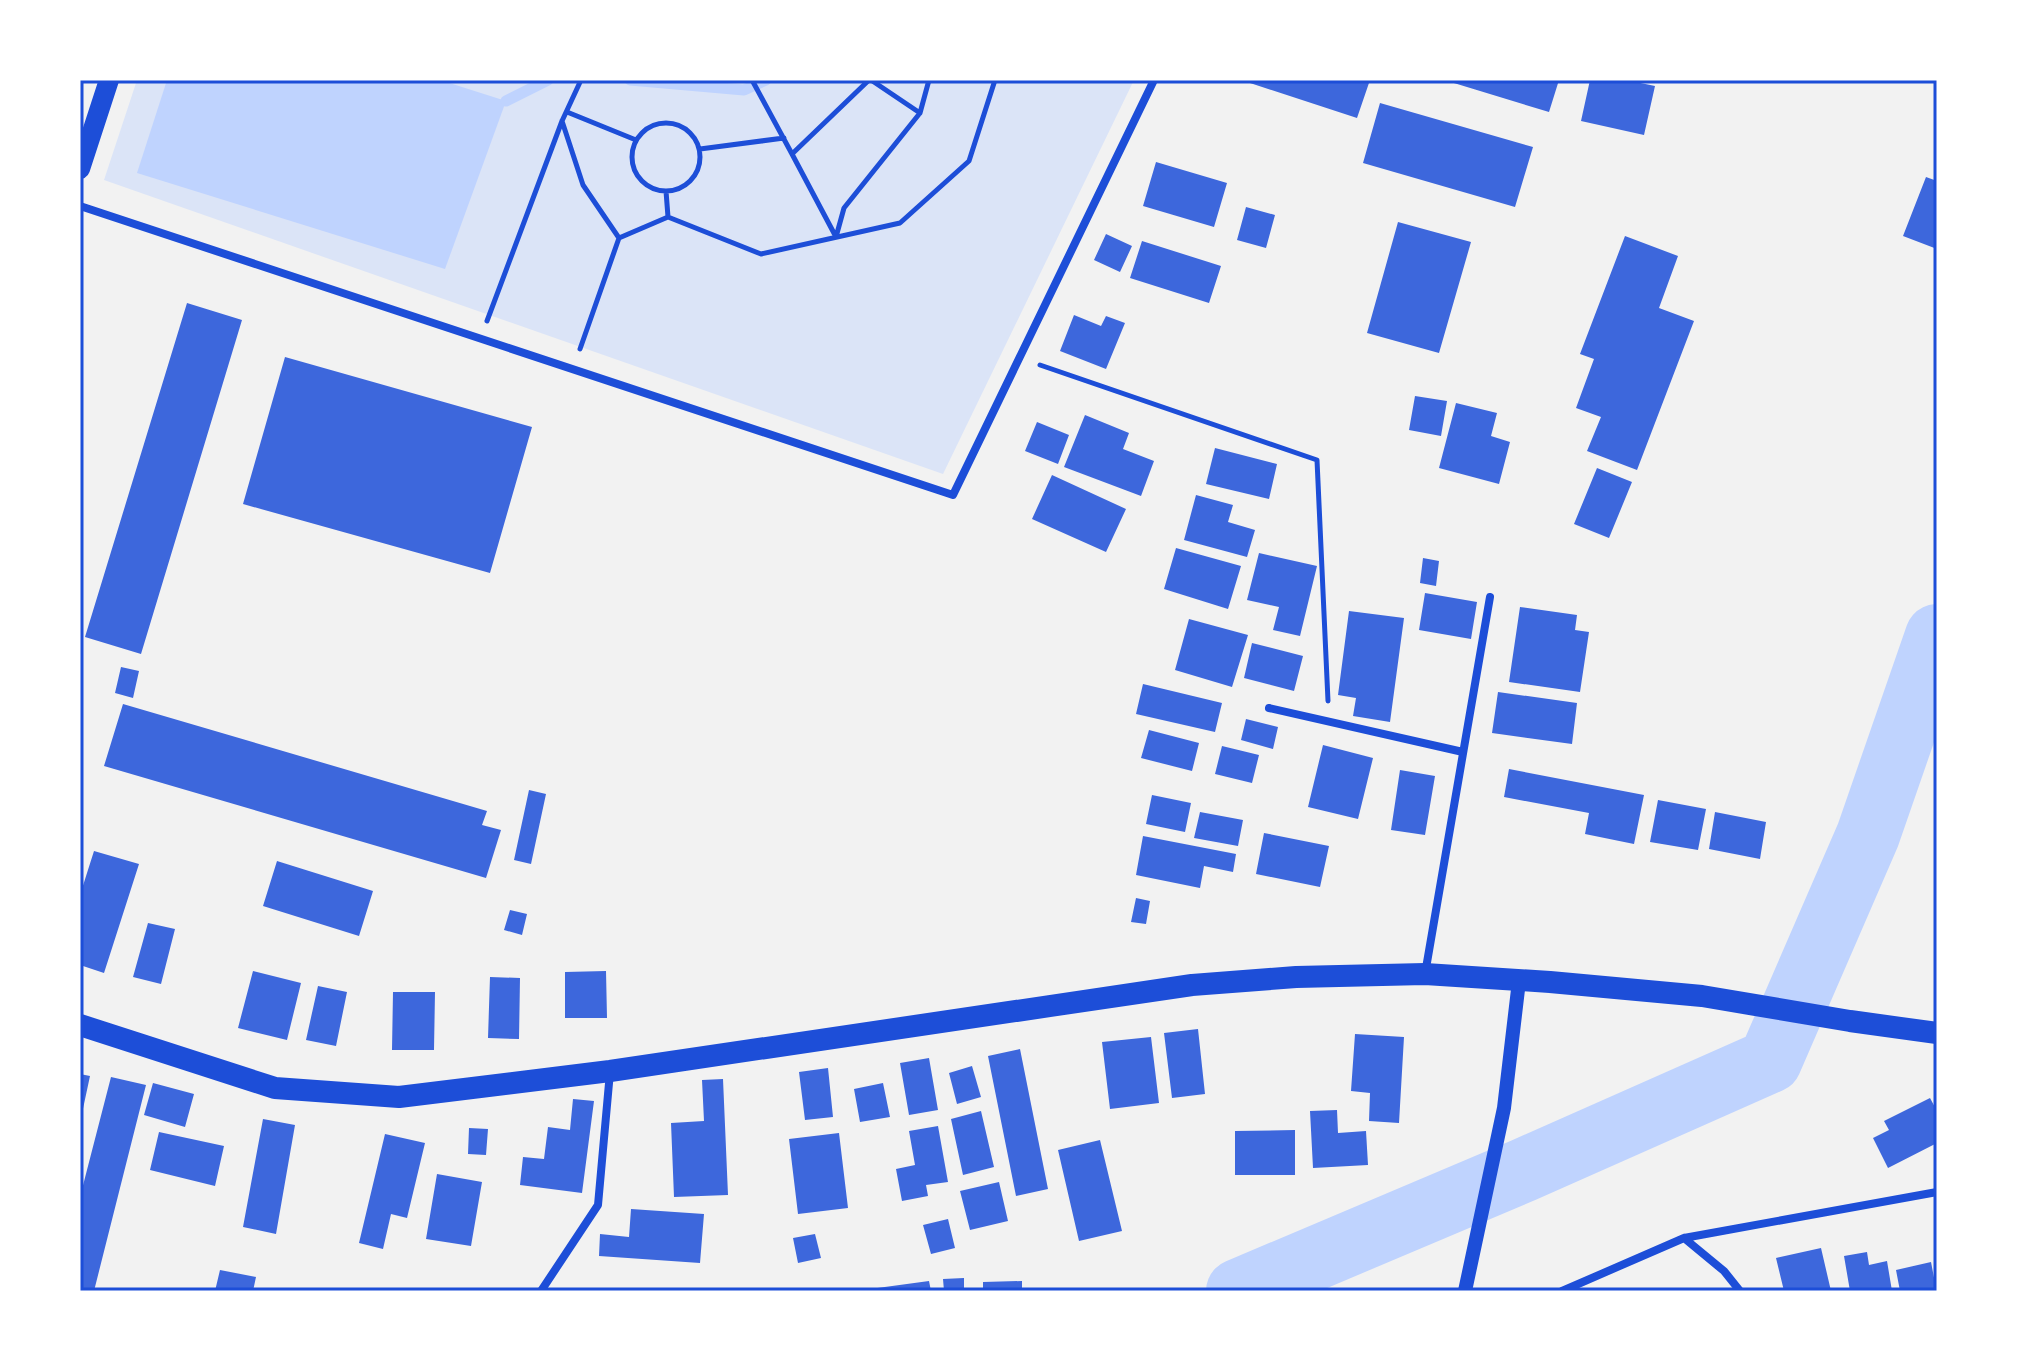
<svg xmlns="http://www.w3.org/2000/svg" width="2017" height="1371" viewBox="0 0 2017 1371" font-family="'Public Sans',sans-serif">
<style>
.green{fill:#dbe4f7}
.water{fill:#bfd3fe}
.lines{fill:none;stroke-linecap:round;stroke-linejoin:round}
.stream{stroke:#bfd3fe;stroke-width:11}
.river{stroke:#bfd3fe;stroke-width:64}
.building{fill:#3d67dc}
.path{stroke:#1d4ed8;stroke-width:5}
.minor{stroke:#1d4ed8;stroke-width:8}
.tertiary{stroke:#1d4ed8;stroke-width:14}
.primary{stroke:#1d4ed8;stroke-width:20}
.trunk{stroke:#1d4ed8;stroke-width:22}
.neatline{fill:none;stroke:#1d4ed8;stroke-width:3}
</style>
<rect width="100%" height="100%" fill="#f2f2f2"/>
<path class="green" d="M137,80H1134L943,474L104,180Z"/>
<path class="water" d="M167,80H440L506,101L445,269L137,173Z"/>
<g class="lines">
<path class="stream" d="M630,80L744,90L766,80
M506,101L548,80"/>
<path class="river" d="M1238,1291L1524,1170L1770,1061L1868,835L1937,636"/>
</g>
<path class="building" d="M1251,80H1370L1357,118L1250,83Z
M1444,80H1559L1549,112Z
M1590,80H1626L1655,86L1644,135L1581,121Z
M1380,103L1533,147L1515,207L1363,163Z
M1156,162L1227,183L1214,227L1143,206Z
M1926,177L1937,181V249L1903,236Z
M1246,207L1275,215L1266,248L1237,240Z
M1398,222L1471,242L1439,353L1367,333Z
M1106,234L1132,246L1120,272L1094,260Z
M1625,236L1678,256L1659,308L1694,321L1637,470L1587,451L1601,417L1576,408L1594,359L1580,354Z
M1142,241L1221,266L1209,303L1130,278Z
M187,303L242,320L141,654L85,637Z
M1074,315L1101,326L1106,316L1125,323L1106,369L1060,351Z
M285,357L532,427L490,573L243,504Z
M1415,396L1447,401L1441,436L1409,430Z
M1456,403L1497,413L1491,436L1510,442L1499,484L1439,468Z
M1085,415L1129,433L1123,449L1154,461L1141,496L1064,467Z
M1037,422L1069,435L1058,464L1025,451Z
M1215,448L1277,464L1269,499L1206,484Z
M1597,468L1632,482L1609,538L1574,524Z
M1052,475L1126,509L1106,552L1032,519Z
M1196,495L1233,505L1228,522L1255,530L1247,557L1184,540Z
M1176,548L1241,566L1228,609L1164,589Z
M1259,553L1317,566L1300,636L1273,630L1279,607L1247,600Z
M1423,558L1439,561L1436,586L1420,583Z
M1425,593L1477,602L1471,639L1419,630Z
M1520,607L1577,615L1575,630L1589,632L1580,692L1509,682Z
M1349,611L1404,618L1390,722L1353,716L1356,698L1338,695Z
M1189,619L1248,635L1232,687L1175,670Z
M1252,643L1303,656L1294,691L1244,678Z
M121,667L139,671L133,698L115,693Z
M1143,684L1222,703L1215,732L1136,714Z
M1498,692L1577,703L1572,744L1492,733Z
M123,704L487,811L482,825L501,830L486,878L104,766Z
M1246,719L1278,727L1273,749L1241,740Z
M1149,730L1199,743L1192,771L1141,758Z
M1323,745L1373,758L1358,819L1308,807Z
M1222,746L1259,755L1252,783L1215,774Z
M1509,769L1644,795L1634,844L1585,834L1589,813L1504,797Z
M1400,770L1435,776L1425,835L1391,830Z
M529,790L546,794L531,864L514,860Z
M1152,795L1191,803L1185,832L1146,824Z
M1658,800L1706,809L1698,850L1650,842Z
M1200,812L1243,820L1238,846L1194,838Z
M1715,812L1766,822L1760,859L1709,849Z
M1264,833L1329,846L1320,887L1256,874Z
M1143,836L1236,854L1233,872L1204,866L1200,888L1136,875Z
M94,851L139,864L104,973L80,965V895Z
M277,861L373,891L359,936L263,906Z
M1136,898L1150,901L1146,924L1131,922Z
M510,910L527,914L522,935L504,930Z
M148,923L175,929L161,984L133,977Z
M253,971L301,983L287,1040L238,1028Z
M606,971L607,1018H565V972Z
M490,977L520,978L519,1039L488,1038Z
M318,986L347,992L336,1046L306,1040Z
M393,992H435L434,1050H392Z
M1198,1029L1205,1094L1172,1098L1164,1033Z
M1355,1034L1404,1037L1399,1123L1369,1121L1370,1093L1351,1091Z
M1151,1037L1159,1103L1110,1109L1102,1042Z
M1020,1049L1048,1189L1016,1196L988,1056Z
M929,1058L938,1110L909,1115L900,1063Z
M972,1066L981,1097L957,1104L949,1073Z
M828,1068L833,1117L805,1120L799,1072Z
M80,1074L90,1076L81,1118H80Z
M111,1077L146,1085L94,1291H80V1197Z
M723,1079L728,1195L674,1197L671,1123L704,1121L702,1080Z
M153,1083L194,1094L185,1127L144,1115Z
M883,1083L890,1117L860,1122L854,1089Z
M1930,1098L1937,1111V1143L1888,1168L1873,1138L1889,1130L1884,1121Z
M573,1099L594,1101L582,1193L520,1185L523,1157L544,1159L548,1127L570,1130Z
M1337,1110L1338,1133L1366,1131L1368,1165L1313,1168L1310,1111Z
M981,1111L994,1167L963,1175L951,1119Z
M263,1119L295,1125L276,1234L243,1227Z
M938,1126L948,1182L926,1185L928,1196L902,1201L896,1169L915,1165L909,1131Z
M469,1128L488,1129L486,1155L468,1154Z
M1295,1130V1175H1235V1131Z
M159,1132L224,1146L215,1186L150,1170Z
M839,1133L848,1208L798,1214L789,1139Z
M385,1134L425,1143L407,1218L391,1214L383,1249L359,1243Z
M1100,1140L1122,1231L1079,1241L1058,1150Z
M437,1174L482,1182L471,1246L426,1239Z
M999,1182L1008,1221L970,1230L960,1191Z
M631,1209L704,1214L700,1263L599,1256L600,1234L629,1237Z
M948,1219L955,1248L931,1254L923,1225Z
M815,1234L821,1258L798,1263L793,1238Z
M1821,1248L1831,1291H1784L1776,1258Z
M1867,1252L1869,1265L1887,1261L1892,1291H1850L1844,1256Z
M1931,1262L1936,1288L1900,1291L1896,1270Z
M220,1270L256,1277L253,1291H215Z
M964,1278V1291H944L943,1279Z
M929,1281L931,1291H870V1289Z
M1022,1281V1291H983V1282Z"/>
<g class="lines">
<path class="path" d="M752,80L792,154
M869,80L792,154L836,237L844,208L920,113L929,80
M871,80L920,113
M567,112L636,140
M562,121L583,185L619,238
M632 157a34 34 0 1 1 68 0a34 34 0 1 1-68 0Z
M700,149L784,138
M666,191L668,217
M487,321L562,121L581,80
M580,349L619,238L668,217L761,254L900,223L969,161L995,80
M1040,365L1317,460L1328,701"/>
<path class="minor" d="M80,206L953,495L1154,80
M1269,708L1463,752
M1425,974L1490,597
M1684,1238L1724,1271L1740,1291
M541,1291L598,1205L610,1072
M1562,1291L1684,1238L1937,1192"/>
<path class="tertiary" d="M1465,1291L1504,1108L1519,981"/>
<path class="primary" d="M80,169L109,80"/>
<path class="trunk" d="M80,1025L275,1088L399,1097L610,1071L1192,985L1296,977L1425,974L1550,982L1702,996L1850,1021L1937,1033"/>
</g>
<rect width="2017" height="1371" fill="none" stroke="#ffffff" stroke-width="164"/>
<rect x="82" y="82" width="1853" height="1207" class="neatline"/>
</svg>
